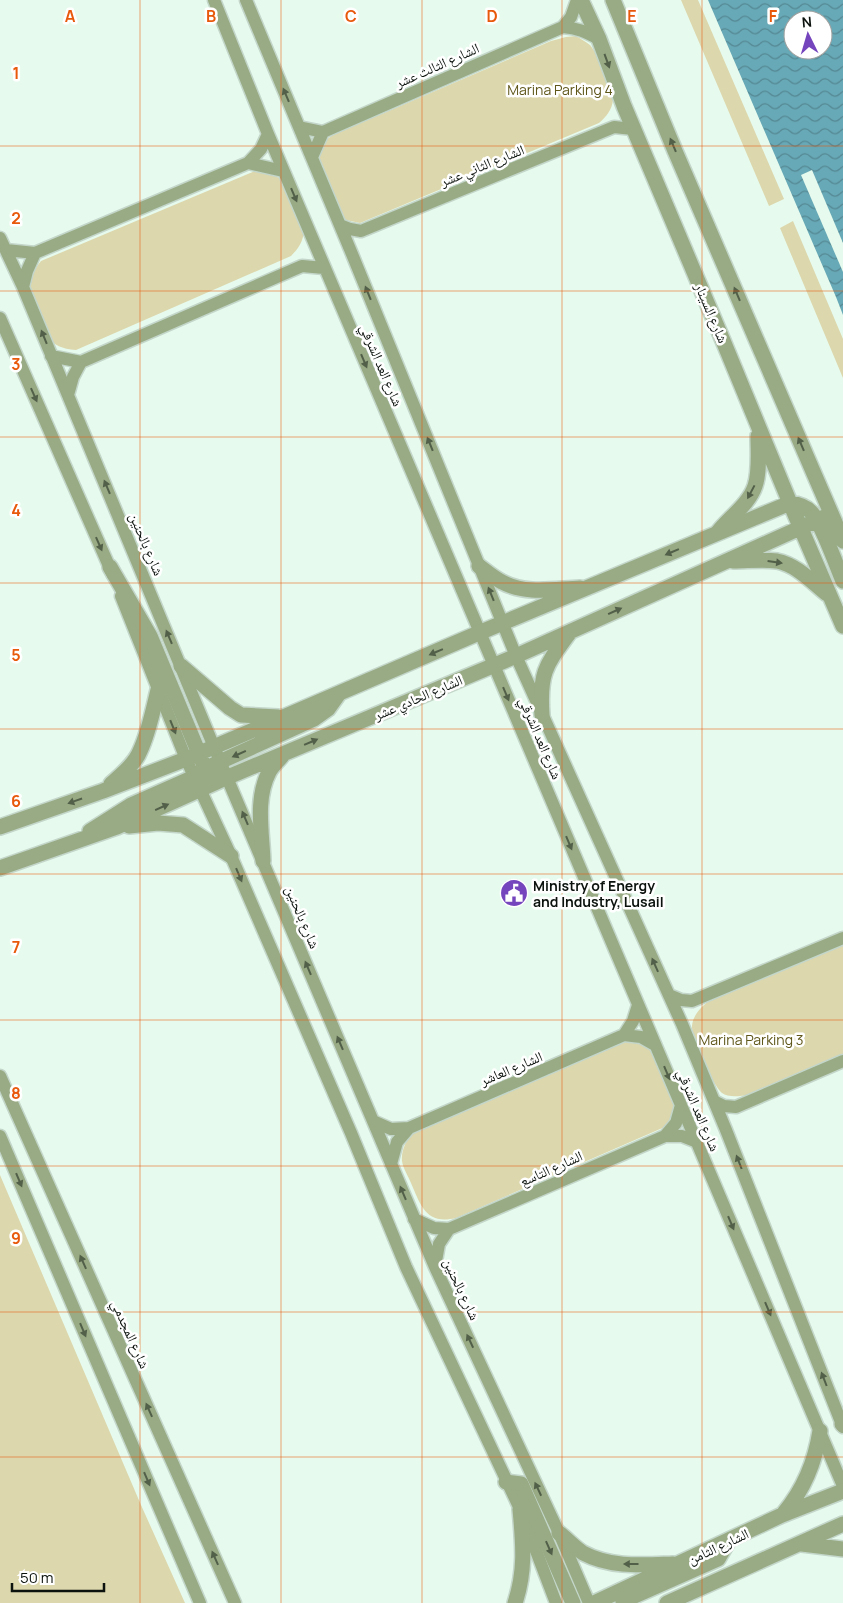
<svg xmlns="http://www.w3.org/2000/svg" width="843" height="1603" viewBox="0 0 843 1603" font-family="Manrope,'Noto Naskh Arabic',sans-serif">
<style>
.garden{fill:#ddd7ad}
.water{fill:url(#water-waves);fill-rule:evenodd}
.pier{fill:#e6fbed}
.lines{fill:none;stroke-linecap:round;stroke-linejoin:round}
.minor-casing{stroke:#c3d6c9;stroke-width:15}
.tertiary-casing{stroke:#c3d6c9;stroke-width:18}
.minor{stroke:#98ab84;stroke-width:12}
.tertiary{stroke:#98ab84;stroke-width:15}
.oneway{fill:#525f49}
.grid{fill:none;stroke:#e8590c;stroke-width:1;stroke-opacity:0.55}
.labels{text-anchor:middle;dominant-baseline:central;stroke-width:5;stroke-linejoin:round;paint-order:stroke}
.street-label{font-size:14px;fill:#0c130e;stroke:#fff}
.park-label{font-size:14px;fill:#5f561a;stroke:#fff}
.poi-label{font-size:14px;font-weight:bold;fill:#0c130e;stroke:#fff;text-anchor:start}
.grid-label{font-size:16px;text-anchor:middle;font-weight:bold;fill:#e8590c;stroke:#fff;stroke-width:5;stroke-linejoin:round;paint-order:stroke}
</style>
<defs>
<pattern id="water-waves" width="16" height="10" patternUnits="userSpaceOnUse" patternTransform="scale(1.25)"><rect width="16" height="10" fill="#68a9b7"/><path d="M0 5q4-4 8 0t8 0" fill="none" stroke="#548893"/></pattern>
</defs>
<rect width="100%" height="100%" fill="#e6fbed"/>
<path class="garden" d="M681,0H698L784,199L769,206Z
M576,36C581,39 586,42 590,45C598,55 614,87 613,100C612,110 606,117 599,123L360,223L346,220L337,210L317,155L323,142L340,130L384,113L551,41L566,37Z
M255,171H265L281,179L304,231C303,242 298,249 291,256L76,350C48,348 44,333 35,311C33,305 29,298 29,293C29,281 34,269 41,261Z
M793,221L843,339V378L780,228Z
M843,944V1055L748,1095C741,1096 728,1098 722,1093C713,1086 691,1037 692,1026C693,1015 701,1007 709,1001Z
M623,1042H637L651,1047L675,1101L674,1110L667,1126L456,1218C426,1225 421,1206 411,1183C408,1176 403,1168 402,1161C401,1150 406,1142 412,1133Z
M0,1175L141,1505L185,1603H0Z"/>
<path class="water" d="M708,0H843V315L836,297ZM793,20H823V50H793Z"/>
<path class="pier" d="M812,170L843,243V272L801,175Z"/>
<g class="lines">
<g class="minor-casing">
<path id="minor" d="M214,0L268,134L843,1486
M246,0L352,254L516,656L682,1024L726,1130L843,1427
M563,27L571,17L577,0
M299,127L323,132L563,27C578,28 586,32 599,39
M312,157L323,132
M248,163L283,171
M340,225L350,229L361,231L614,127L633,129
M0,238L23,287L214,747L435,1267L559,1533L589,1603
M6,250L35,253L248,163L261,149L268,134
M23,287L27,271L35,253
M0,318L113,575
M51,356L81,362L302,266L324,268
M68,395L73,377L81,362
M121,596L186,759L231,856L351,1133L406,1267L520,1509L556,1603
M669,995L681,1000L692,1001L843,938
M624,1035L633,1021L638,1005
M0,1076L235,1603
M714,1101L724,1106L736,1107L843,1061
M373,1121L391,1129L409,1128L624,1035L641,1037L655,1045
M0,1136L200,1603
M665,1136L676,1123L681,1105
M391,1164L397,1142L409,1128
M414,1219L434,1228L449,1229L665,1136H682L697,1142
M435,1267L439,1244L449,1229"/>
</g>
<g class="tertiary-casing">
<path id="tertiary" d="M581,0L599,39L624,106L724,343L790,503L843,626
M613,0L675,151L843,541
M790,503C798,504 805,506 811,512C822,523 836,565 843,581
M718,532C730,517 749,504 755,486C760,471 758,452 758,436
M733,561C747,561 763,559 777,561C797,565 812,582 827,594
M479,566C487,572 494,578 502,582C526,595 554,589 580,588
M110,567L150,636L205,768L216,776L228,777
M181,666L230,708L241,715L278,717
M542,715C539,672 546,665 570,632
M201,776L207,769L213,765L314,719L328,709L338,695
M111,784C121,775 135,764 140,751C149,732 153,710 158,690
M129,826L158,823L183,825L231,856
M0,827L103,791L186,759L481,632L790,503
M90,831L131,805L194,777L207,766
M263,861C262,832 255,799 269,772C272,766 278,761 282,756
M0,868L117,827L228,777L516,656L831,514
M842,1424L843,1425
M506,1482L521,1484L573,1603
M784,1513C804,1489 815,1463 820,1431
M559,1533C567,1539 575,1548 583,1553C611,1568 643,1565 673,1564
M802,1544L843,1549
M623,1601L718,1559L729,1540
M515,1603C526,1570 523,1543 520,1509
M594,1603L782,1515L843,1491
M667,1603L843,1524"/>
</g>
<use href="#minor" class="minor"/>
<use href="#tertiary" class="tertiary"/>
</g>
<defs><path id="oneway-solid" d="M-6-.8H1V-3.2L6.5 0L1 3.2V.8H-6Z" transform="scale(1.25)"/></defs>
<g class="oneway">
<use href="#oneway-solid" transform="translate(607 61) rotate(70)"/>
<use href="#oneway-solid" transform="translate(286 95) rotate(-113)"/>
<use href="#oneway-solid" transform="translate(673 145) rotate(-113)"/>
<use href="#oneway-solid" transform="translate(294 195) rotate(67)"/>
<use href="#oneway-solid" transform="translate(368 293) rotate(-112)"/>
<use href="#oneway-solid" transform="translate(737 294) rotate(-113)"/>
<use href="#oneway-solid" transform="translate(44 337) rotate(-112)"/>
<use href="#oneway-solid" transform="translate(364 361) rotate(67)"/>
<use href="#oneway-solid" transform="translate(34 395) rotate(66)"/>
<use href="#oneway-solid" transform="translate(430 444) rotate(-112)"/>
<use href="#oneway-solid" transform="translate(801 444) rotate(-113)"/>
<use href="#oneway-solid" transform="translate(107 487) rotate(-113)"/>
<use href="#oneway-solid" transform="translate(751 492) rotate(118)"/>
<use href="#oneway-solid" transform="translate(99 544) rotate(66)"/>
<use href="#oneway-solid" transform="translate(672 552) rotate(157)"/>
<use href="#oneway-solid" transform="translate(775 562) rotate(8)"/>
<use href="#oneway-solid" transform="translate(491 594) rotate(-112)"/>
<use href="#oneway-solid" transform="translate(615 611) rotate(-24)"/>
<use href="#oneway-solid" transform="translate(169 637) rotate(-113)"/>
<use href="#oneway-solid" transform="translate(436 652) rotate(157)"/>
<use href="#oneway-solid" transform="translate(506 694) rotate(67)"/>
<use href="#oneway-solid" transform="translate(173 727) rotate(68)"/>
<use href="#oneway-solid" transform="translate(311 742) rotate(-23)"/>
<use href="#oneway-solid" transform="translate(239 754) rotate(156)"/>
<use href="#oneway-solid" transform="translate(75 801) rotate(161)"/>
<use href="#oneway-solid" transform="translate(162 807) rotate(-24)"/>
<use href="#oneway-solid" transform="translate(245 818) rotate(-113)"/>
<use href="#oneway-solid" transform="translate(569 843) rotate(67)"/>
<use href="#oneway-solid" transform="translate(239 875) rotate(67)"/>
<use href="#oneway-solid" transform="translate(655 965) rotate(-114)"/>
<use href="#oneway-solid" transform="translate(308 968) rotate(-113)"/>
<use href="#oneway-solid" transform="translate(340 1043) rotate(-113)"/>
<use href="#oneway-solid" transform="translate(667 1073) rotate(67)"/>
<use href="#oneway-solid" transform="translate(739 1162) rotate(-111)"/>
<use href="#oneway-solid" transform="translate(19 1180) rotate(67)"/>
<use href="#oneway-solid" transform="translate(403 1193) rotate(-113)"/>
<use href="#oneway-solid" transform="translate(731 1223) rotate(67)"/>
<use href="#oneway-solid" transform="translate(83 1262) rotate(-114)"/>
<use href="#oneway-solid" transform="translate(768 1309) rotate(67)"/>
<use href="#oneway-solid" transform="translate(83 1330) rotate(67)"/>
<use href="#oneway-solid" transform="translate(470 1341) rotate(-115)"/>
<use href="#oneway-solid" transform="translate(824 1379) rotate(-111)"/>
<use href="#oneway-solid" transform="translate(149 1410) rotate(-114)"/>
<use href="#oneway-solid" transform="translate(147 1479) rotate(67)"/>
<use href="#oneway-solid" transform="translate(538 1489) rotate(-115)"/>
<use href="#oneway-solid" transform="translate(549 1548) rotate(66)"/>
<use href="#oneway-solid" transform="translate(215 1558) rotate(-114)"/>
<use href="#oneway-solid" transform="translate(631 1564) rotate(-180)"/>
</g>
<path class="grid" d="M140,0V1603M281,0V1603M422,0V1603M562,0V1603M702,0V1603M0,146H843M0,291H843M0,437H843M0,583H843M0,729H843M0,874H843M0,1020H843M0,1166H843M0,1312H843M0,1457H843"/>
<defs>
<g id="civic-disc" transform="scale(1.4375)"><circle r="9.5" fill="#7445bd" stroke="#fff"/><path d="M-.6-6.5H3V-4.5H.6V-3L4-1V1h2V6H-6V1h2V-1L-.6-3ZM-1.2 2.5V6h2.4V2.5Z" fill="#fff"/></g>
</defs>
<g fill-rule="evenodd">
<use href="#civic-disc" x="514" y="893"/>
</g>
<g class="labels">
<g class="street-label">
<text transform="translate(437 65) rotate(-24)">الشارع الثالث عشر</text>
<text transform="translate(482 165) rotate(-22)">الشارع الثاني عشر</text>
<text transform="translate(712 313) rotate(67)">شارع السينار</text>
<text transform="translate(382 365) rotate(67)">شارع العد الشرقي</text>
<text transform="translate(147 544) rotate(67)">شارع بالحنين</text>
<text transform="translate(418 697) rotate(-23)">الشارع الحادي عشر</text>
<text transform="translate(541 738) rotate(67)">شارع العد الشرقي</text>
<text transform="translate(303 917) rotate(67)">شارع بالحنين</text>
<text transform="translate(511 1068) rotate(-23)">الشارع العاشر</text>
<text transform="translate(699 1110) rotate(67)">شارع العد الشرقي</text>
<text transform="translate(551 1168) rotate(-24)">الشارع التاسع</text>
<text transform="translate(462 1289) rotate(65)">شارع بالحنين</text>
<text transform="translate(131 1334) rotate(66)">شارع المجدمي</text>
<text transform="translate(718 1546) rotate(-25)">الشارع الثامن</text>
</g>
<g class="park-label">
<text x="560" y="89">Marina Parking 4</text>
<text x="751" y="1039">Marina Parking 3</text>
</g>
<g class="poi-label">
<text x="533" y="885">Ministry of Energy<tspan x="533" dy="16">and Industry, Lusail</tspan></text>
</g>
</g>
<g class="grid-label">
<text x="70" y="22">A</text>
<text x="211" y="22">B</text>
<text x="351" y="22">C</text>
<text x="492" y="22">D</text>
<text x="632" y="22">E</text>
<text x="773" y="22">F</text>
<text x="16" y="79">1</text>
<text x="16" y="224">2</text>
<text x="16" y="370">3</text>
<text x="16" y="516">4</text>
<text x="16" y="661">5</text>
<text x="16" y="807">6</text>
<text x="16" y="953">7</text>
<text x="16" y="1099">8</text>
<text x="16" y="1244">9</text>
</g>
<g transform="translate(808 35) rotate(355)"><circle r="24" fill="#ffffff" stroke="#9ea19f"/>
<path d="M0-4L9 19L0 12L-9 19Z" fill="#7445bd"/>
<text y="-8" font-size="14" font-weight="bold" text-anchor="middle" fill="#0c130e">N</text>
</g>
<path d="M12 1583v8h92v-8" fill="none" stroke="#0c130e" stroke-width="2.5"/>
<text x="20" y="1583" font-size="15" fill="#0c130e" stroke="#ffffff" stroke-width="4" paint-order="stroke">50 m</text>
</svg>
